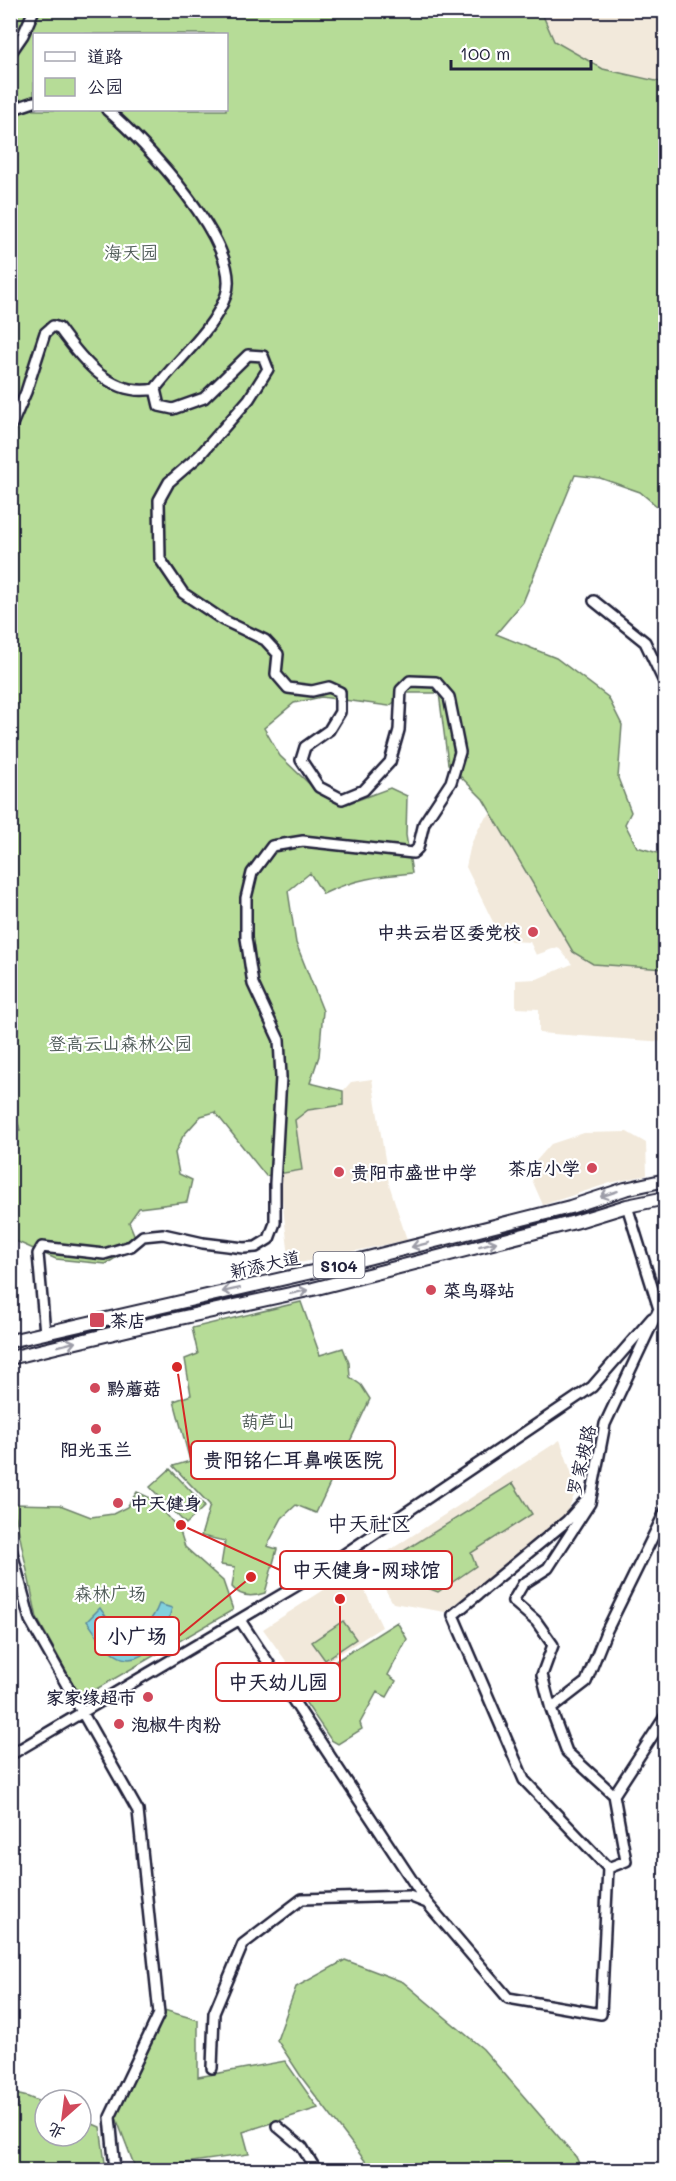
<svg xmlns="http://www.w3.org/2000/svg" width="676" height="2181" viewBox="0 0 676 2181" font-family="Mali,'LXGW WenKai TC',sans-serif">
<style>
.built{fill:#f2e9db}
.green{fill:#b6dc97;stroke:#6c7f69;stroke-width:1.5;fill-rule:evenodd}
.water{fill:#81d0dd;stroke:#5b8a9c;stroke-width:1.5}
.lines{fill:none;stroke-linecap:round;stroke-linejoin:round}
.minor-casing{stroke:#22223b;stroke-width:14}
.major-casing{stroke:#22223b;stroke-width:16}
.minor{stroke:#fff;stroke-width:9}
.major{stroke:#fff;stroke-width:12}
.oneway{stroke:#9c9ca7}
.poi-dot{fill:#d1495b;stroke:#fff;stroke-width:2}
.labels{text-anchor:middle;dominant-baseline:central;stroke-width:4.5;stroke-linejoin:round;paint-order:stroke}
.shield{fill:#fff;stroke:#646476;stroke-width:1.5}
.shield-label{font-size:16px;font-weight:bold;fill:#22223b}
.park-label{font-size:18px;fill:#4e5a57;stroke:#fff}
.poi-label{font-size:18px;font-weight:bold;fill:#22223b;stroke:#fff;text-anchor:start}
.street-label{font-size:18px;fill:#22223b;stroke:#fff}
.quarter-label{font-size:21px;fill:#22223b;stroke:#fff}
.leader{fill:none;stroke:#d62828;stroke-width:2}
.callout-dot{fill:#d62828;stroke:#fff;stroke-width:2}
.callout{fill:#fff;stroke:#d62828;stroke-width:2}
.callout-label{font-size:20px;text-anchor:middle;font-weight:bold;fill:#22223b}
</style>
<rect width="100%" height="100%" fill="#fff"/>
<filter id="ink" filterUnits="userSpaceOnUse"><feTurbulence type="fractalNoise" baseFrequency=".0167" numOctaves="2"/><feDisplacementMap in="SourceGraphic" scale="12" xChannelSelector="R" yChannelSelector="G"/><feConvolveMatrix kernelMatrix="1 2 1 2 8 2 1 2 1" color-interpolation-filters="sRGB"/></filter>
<g filter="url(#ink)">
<path class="built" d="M541,11H665V83L603,69L554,41Z
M491,813L574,952L593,964L665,969V1042L539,1033V1009L516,1008V980L537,979L572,964L558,947L536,955L530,942L511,941L494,924L466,867L471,844L482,822Z
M372,1079L389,1184L407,1240L290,1265L279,1174L302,1170L295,1120L308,1110L342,1105L343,1091L351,1082Z
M627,1132L646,1143L647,1175L610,1183L543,1205L532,1180L539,1174L536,1161L551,1144L584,1133Z
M560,1440L577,1489L564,1519L445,1612L393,1603L370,1563Z
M355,1570L382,1627L299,1679L263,1629Z"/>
<path class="green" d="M11,11H541L554,41L603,69L665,83V513L640,492L600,478L575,475L523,602L496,634L556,658L608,697L622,725L618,778L631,812L625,824L637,847L665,855V969L593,964L573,952L483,799L448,764L439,693H407L389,706L321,697L294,703L264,728L280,756L319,793L347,804L390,788L407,796L406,835L412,873C379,876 354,879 323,894L310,873L288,891L296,943L323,1011L319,1056L310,1083L343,1091V1105L308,1110L295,1120L302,1170L266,1176L215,1112L201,1116L183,1136L175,1153L179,1174L192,1180L187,1202L139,1208L129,1222L138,1244L106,1264L56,1259L11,1239L10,1130H20L10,1096ZM34,34H226V110H34Z
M301,1302L320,1355L343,1348L349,1363L350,1377L361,1385L370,1399L316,1513L296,1505L282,1518L267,1546L277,1549L265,1593C253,1597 240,1597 232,1587L235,1567L221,1565L225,1541L201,1536L210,1505L173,1466L190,1461L174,1401L191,1395L185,1359L198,1354L192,1328Z
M170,1469L205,1506L186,1524L150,1487Z
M513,1483L532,1514L471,1553L476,1566L438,1592L425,1587L430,1575L394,1557Z
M137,1492L150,1498L162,1509L180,1531L185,1547L223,1581L233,1610L81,1698L37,1618L13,1504L60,1505L91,1517L113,1514L127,1507Z
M343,1621L356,1639L325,1660L312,1642Z
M397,1622L407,1639L388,1675L396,1681L387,1697L377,1692L360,1723L362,1729L338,1744L331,1740L295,1687Z
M345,1960L403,1982L483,2049L576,2157L582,2170H372L302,2078L277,2040L296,1987Z
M164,2010L198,2020V2077L285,2061L318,2108L243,2132L249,2154L136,2170L115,2115Z
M11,2093L28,2097L45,2104V2136H81V2119L100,2127L106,2170H11V2112L19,2106Z"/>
<path class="water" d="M159,1604L172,1608C169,1622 163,1633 153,1645C125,1678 104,1646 87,1621L100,1608C105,1615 110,1624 118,1630C136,1643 154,1618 159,1604Z"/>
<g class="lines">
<g class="minor-casing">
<path id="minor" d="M10,54L23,35L34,10
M10,110L34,102
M10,429L26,392L45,333L53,326L59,328C82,360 111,398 155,389
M594,601L645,642L666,686
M666,777V792
M627,1206L659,1309L605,1424L590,1503L548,1568L523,1584L513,1601L536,1621L553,1645L542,1675L551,1709L586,1682L606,1632L666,1510
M45,1333L38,1254L42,1247L104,1254L131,1246L143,1236L163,1234L203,1243L244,1248L256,1247L269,1239L275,1223V1183L281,1077L279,1040L253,984L246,938V898L252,873L272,846L303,841L413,853L418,848L424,823L451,782L460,752L449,697L436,682L410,681L401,690L399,730L390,762L364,790L342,799L319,787L301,760L305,747L329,730L340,712V692L329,687L312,691L288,688L276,674L278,654L265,640L223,620L183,593L160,559L159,500L169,482L200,455L249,399L268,369L263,356L248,355L204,398L173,409L159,406L155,389C178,358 213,332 226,295C244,246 143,140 107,110
M10,1545L30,1620L138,1811L159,2014L110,2117L115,2170
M240,1620L427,1903
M551,1709L567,1752L614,1795
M10,1755L303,1582L592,1387L652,1318
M608,1868L626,1861L614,1795L666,1715
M212,2068L214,2013L243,1944L302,1899L409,1896L427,1903L508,1998L601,2014L608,1868L524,1780L453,1615L567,1521L592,1493
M277,2126L302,2147L316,2170"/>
</g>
<g class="major-casing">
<path id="major" d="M10,1341L312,1272L570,1207L625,1189L666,1180
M10,1358L139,1327L313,1289L575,1222L627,1206L666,1198"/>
</g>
<use href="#minor" class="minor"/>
<use href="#major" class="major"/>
</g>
<defs><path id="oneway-shaft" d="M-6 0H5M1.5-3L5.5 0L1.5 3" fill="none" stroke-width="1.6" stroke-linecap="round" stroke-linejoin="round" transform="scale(1.5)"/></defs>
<g class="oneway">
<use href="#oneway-shaft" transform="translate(609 1194) rotate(162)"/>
<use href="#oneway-shaft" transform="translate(488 1244) rotate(-14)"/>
<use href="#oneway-shaft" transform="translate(420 1245) rotate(166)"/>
<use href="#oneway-shaft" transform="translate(231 1290) rotate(168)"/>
<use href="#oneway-shaft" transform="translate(299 1292) rotate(-12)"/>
<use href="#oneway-shaft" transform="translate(67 1344) rotate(-14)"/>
</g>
</g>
<g class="poi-dot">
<circle cx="533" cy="932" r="6"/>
<circle cx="592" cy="1168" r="6"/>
<circle cx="339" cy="1172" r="6"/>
<circle cx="431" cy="1290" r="6"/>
<rect x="89" y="1312" width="16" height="16" rx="3"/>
<circle cx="95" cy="1388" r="6"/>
<circle cx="96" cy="1429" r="6"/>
<circle cx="118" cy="1503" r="6"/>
<circle cx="148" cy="1697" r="6"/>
<circle cx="119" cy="1724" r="6"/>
</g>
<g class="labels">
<rect class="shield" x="313.5" y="1252" width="51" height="26" rx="4.5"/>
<g class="shield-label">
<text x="339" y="1265">S104</text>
</g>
<g class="park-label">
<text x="131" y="252">海天园</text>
<text x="120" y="1043">登高云山森林公园</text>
<text x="268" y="1421">葫芦山</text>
<text x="110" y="1593">森林广场</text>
</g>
<g class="poi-label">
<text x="521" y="932" text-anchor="end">中共云岩区委党校</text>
<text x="580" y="1168" text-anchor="end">茶店小学</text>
<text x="351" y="1172">贵阳市盛世中学</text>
<text x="443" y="1290">菜鸟驿站</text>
<text x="110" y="1320">茶店</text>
<text x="107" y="1388">黔蘑菇</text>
<text x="96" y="1449" text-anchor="middle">阳光玉兰</text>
<text x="130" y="1503">中天健身</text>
<text x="136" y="1697" text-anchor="end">家家缘超市</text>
<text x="131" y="1724">泡椒牛肉粉</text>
</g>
<g class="street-label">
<text transform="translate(265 1264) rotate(-12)">新添大道</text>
<text transform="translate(581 1460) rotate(-77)">罗家坡路</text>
</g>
<g class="quarter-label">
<text x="369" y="1522">中天社区</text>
</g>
</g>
<path class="leader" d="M177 1367L191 1460M181 1525L280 1570M251 1577L179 1636M340 1599L340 1682"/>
<g class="callout-dot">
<circle cx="177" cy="1367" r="6"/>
<circle cx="181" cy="1525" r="6"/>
<circle cx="251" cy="1577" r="6"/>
<circle cx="340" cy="1599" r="6"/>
</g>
<g class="callout">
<rect x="191" y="1441" width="204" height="38" rx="6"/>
<rect x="280" y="1551" width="172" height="38" rx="6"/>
<rect x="95" y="1617" width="84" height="38" rx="6"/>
<rect x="216" y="1663" width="124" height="38" rx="6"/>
</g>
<g class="callout-label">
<text x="293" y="1467">贵阳铭仁耳鼻喉医院</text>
<text x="366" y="1577">中天健身-网球馆</text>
<text x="137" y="1643">小广场</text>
<text x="278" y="1689">中天幼儿园</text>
</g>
<rect width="676" height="2181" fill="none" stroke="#fff" stroke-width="36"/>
<rect x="18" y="18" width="640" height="2145" fill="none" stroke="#22223b" stroke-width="2" filter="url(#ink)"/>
<rect x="33" y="33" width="195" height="78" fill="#ffffff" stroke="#a7a7b1" stroke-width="1.5"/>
<rect x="45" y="52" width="30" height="9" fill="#ffffff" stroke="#a7a7b1" stroke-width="1.5"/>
<text x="87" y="63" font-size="18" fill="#22223b">道路</text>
<rect x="45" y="78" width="30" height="18" fill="#b6dc97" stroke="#a7a7b1" stroke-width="1.5"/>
<text x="87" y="93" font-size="18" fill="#22223b">公园</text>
<g transform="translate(63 2118) rotate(208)"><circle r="28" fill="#ffffff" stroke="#a7a7b1" stroke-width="1.5"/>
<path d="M0-4.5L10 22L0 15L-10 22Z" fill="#d1495b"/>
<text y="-9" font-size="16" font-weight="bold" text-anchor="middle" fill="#22223b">北</text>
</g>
<path d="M451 60v9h140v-9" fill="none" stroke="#22223b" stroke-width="3"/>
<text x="460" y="60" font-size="18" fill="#22223b" stroke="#ffffff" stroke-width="4.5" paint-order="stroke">100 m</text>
</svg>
